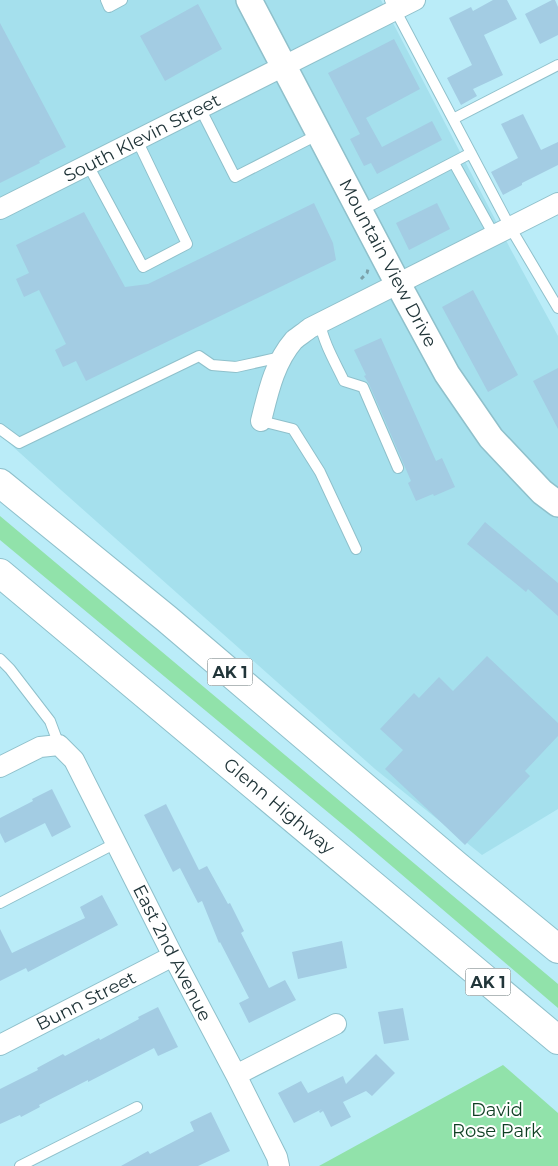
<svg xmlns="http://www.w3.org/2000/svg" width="558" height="1166" viewBox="0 0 558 1166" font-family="Montserrat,sans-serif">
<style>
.built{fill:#a5e0ed}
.green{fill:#91e2aa}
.building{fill:#a3cce3}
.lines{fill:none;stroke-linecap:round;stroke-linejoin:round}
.service-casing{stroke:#8fc0cb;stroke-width:12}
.minor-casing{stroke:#8fc0cb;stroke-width:22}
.tertiary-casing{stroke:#8fc0cb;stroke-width:28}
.motorway-casing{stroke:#8fc0cb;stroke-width:30}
.path{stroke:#7ba0a9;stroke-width:3;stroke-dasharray:4 4;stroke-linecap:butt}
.service{stroke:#fff;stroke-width:10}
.minor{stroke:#fff;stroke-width:20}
.tertiary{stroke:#fff;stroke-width:25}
.motorway{stroke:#fff;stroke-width:28}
.labels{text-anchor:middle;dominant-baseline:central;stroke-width:4;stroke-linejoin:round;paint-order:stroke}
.shield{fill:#fff;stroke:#647274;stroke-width:1}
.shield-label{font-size:16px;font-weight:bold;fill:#213539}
.street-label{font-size:18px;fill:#213539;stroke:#fff}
.park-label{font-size:18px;fill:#0f3f23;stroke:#fff}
</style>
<rect width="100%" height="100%" fill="#baecf8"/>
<path class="built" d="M0,0H381L511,250L558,336V809L482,855L375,769L61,490L0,435Z"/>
<path class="green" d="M0,516L558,984V1008L353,833L0,540Z
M503,1065L558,1113V1166H319Z"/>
<path class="building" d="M493,0H507L517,19L484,35L503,75L473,89L477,96L461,105L447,78L472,65L449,18L471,7L473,11Z
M552,0H555L558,7V35L540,44L525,14Z
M198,4L222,49L165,81L140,36Z
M0,23L66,147L39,161L40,163L0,183Z
M394,39L420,89L366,118L382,147L432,121L442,140L377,174L371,163L364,166L350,139L360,134L328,73Z
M523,114L541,150L558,142V165L522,183V185L503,195L491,172L518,158L501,124Z
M314,203L333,243L336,260L86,381L76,361L63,367L55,350L66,344L39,290L24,297L16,279L29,273L16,245L84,212L125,287L148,284Z
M437,203L450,229L409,250L396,223Z
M473,290L518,375L488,392L442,307Z
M381,338L436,461L442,458L455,487L434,496L433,494L416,501L408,483L411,481L369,384L364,376L366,375L354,350Z
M558,368V429L533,381Z
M485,522L558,583V616L528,589L526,592L467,544Z
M487,656L558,723V736L525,771L530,776L465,845L385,769L403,750L380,729L414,693L419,698L439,677L453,691Z
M52,789L71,827L52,837L45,823L5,843L0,833V818L33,801L32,799Z
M166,804L199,870L207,866L228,904L230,903L244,931L241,933L269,988L285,980L296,1000L249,1023L239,1003L249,998L220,942L219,943L202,901L198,903L180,868L173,872L144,815Z
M102,895L118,925L28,972L26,968L0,981V929L12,953L85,918L80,907Z
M342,941L347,968L298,979L292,952Z
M158,1007L178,1047L158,1056L154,1048L88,1082V1080L39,1105L40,1107L21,1117L20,1115L0,1124V1089L38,1070L37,1068L63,1054L65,1056L99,1038L100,1040L139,1019L138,1017Z
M403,1008L409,1040L384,1044L378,1012Z
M376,1054L395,1073L372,1096L366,1091L343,1102L351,1117L331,1127L323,1111L320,1113L319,1111L322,1109L294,1123L278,1093L301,1081L308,1093L343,1076L346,1084Z
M211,1112L230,1151L198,1166H121L148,1151L150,1154L194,1131L190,1122Z"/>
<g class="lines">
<g class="service-casing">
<path id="service" d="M106,0L109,7L122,0
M390,0L510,227L558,308
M200,108L235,177L319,134
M453,119L558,65
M454,163L494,235
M88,165L143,267L187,244L137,140
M360,211L471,153
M320,323C324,344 335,362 344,381L363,387L398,468
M261,421L293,429L320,472L356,549
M0,429L19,443L199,356L212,365L236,367L281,357
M0,659L10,669L50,721L59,745
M0,903L116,843
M20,1166L137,1107"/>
</g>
<g class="minor-casing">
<path id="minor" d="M0,209L415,0
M261,421C268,393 274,363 294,340C299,336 305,332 310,328L558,203
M0,767L40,747L59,745L74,760L173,956L236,1075L277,1157L279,1166
M0,1045L173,956
M236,1075L336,1024"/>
</g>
<g class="tertiary-casing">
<path id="tertiary" d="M249,0L398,284L447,374L491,438L542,492L558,504"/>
</g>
<g class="motorway-casing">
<path id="motorway" d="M0,483L167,619L456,865L558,949
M0,573L558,1040"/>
</g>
<path class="path" d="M361,279L367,273L368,269"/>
<use href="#service" class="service"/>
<use href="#minor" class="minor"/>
<use href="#tertiary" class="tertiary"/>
<use href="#motorway" class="motorway"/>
</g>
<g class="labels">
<g class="shield">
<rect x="207.5" y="658.5" width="45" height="27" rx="4"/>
<rect x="465.5" y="968.5" width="45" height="27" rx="4"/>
</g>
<g class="shield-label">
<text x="230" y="672">AK 1</text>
<text x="488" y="982">AK 1</text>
</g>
<g class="street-label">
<text transform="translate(142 138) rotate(-27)">South Klevin Street</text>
<text transform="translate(388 263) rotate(62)">Mountain View Drive</text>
<text transform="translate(279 806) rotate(40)">Glenn Highway</text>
<text transform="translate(172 953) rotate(63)">East 2nd Avenue</text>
<text transform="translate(86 1001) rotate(-27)">Bunn Street</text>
</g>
<g class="park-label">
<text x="497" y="1110">David<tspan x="497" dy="21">Rose Park</tspan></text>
</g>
</g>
</svg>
